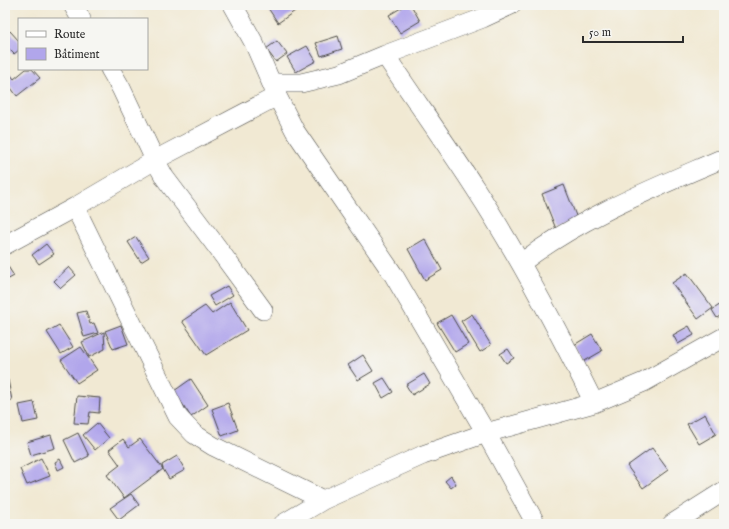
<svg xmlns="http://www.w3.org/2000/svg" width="729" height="529" viewBox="0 0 729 529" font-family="'IM FELL English',serif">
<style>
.building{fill:#b1a6eb}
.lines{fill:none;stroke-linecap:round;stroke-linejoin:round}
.minor-casing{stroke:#494844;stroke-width:20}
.minor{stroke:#fff;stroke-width:19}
</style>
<rect width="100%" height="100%" fill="#f6f6f2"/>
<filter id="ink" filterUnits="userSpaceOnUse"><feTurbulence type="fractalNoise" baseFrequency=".025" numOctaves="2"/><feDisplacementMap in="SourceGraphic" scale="8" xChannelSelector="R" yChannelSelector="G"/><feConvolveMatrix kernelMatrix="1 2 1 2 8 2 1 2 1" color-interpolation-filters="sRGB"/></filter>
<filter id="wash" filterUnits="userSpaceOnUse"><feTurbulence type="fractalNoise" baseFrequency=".012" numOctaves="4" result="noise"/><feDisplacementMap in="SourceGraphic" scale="16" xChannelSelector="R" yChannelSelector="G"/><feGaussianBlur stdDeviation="0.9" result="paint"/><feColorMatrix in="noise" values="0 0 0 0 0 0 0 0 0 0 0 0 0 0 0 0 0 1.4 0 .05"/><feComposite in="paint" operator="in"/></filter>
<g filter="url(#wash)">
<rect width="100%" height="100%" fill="#f1e9d3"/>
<g id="blocks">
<path class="building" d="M266,5H291L295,11L278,23Z
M406,5H411L420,21L400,33L389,15Z
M10,31L19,41V50L14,54L5,45V35Z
M338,36L342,49L321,56L316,43Z
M277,41L287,54L276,62L266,49Z
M307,46L316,61L296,72L287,57Z
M26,69H32L40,78L17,96L5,80V71L7,70L14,79Z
M564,185L578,221L556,229L542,194Z
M136,237L149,257L141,262L128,242Z
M425,239L442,270L425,280L408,249Z
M46,244L54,254L39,264L32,255Z
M7,265L14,276L5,281V266Z
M69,267L76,275L61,288L54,281Z
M687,273L713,308L698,319L672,283Z
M227,286L233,295L215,306L209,296Z
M230,302L247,330L206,355L182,321L205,306L212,314Z
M724,302V313L717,318L712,310Z
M86,311L90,324L94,323L98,333L84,337L77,313Z
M472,314L491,345L480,352L461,321Z
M451,315L468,344L455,352L437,323Z
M59,325L73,347L61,354L47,332Z
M121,325L128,344L113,349L105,331Z
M689,326L694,335L678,344L673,335Z
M104,332L105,349L89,357L82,342Z
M592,334L602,351L583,362L574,345Z
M81,347L97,370L77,383L61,360Z
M508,349L514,358L506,363L500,354Z
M363,355L373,371L358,380L348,365Z
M424,374L430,384L412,395L406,385Z
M384,378L393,392L383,398L375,383Z
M191,379L208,405L191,417L174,391Z
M5,380H8L12,400L5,401Z
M77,396L100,398L99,413L90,412L88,424L74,423Z
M34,402L38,420L23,423L19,405Z
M228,403L238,430L222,436L212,409Z
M705,414L716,434L699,444L687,424Z
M97,423L109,438L95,450L83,435Z
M78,433L89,456L75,463L64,440Z
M51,435L55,448L31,455L27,442Z
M123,439L129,447L140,439L163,469L124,498L107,475L120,465L109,450Z
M652,448L668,470L643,488L627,466Z
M177,456L185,470L169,479L163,469L162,465Z
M41,458L50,476L27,485L20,469Z
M60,459L64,467L58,470L55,462Z
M451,476L456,484L451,488L445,481Z
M131,494L139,505L119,520L110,508Z"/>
</g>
</g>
<g filter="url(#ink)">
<use href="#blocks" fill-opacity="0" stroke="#494844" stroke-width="1"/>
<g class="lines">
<g class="minor-casing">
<path id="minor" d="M73,5L81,19
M233,5L254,43L277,96L295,131L393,274L486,433L536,524
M385,55C415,100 446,143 475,188C520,257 558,330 594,403
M110,69L121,88L155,160L165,178L217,247L263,310
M272,83H301L339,74L385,55L483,18L511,5
M75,207L178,417L194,434L213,446L323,500
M5,245L75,207L155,160L277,96
M521,263C581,217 650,190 719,160
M283,524L323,500L423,455L486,433L594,403L644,382L724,337
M672,524L724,491"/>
</g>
<use href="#minor" class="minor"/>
</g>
</g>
<rect width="729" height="529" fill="none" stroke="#f6f6f2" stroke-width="20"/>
<rect x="18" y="18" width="130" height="52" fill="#f6f6f2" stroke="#a5a5a2"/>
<rect x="26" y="31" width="20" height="6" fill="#ffffff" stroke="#a5a5a2"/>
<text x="54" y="38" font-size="12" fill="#2b2b2b">Route</text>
<rect x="26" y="48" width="20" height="12" fill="#b1a6eb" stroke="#a5a5a2"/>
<text x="54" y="58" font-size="12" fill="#2b2b2b">Bâtiment</text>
<path d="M583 36v6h100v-6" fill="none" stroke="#2b2b2b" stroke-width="2"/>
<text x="589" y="36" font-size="12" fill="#2b2b2b" stroke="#f6f6f2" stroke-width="3" paint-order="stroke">50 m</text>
</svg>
